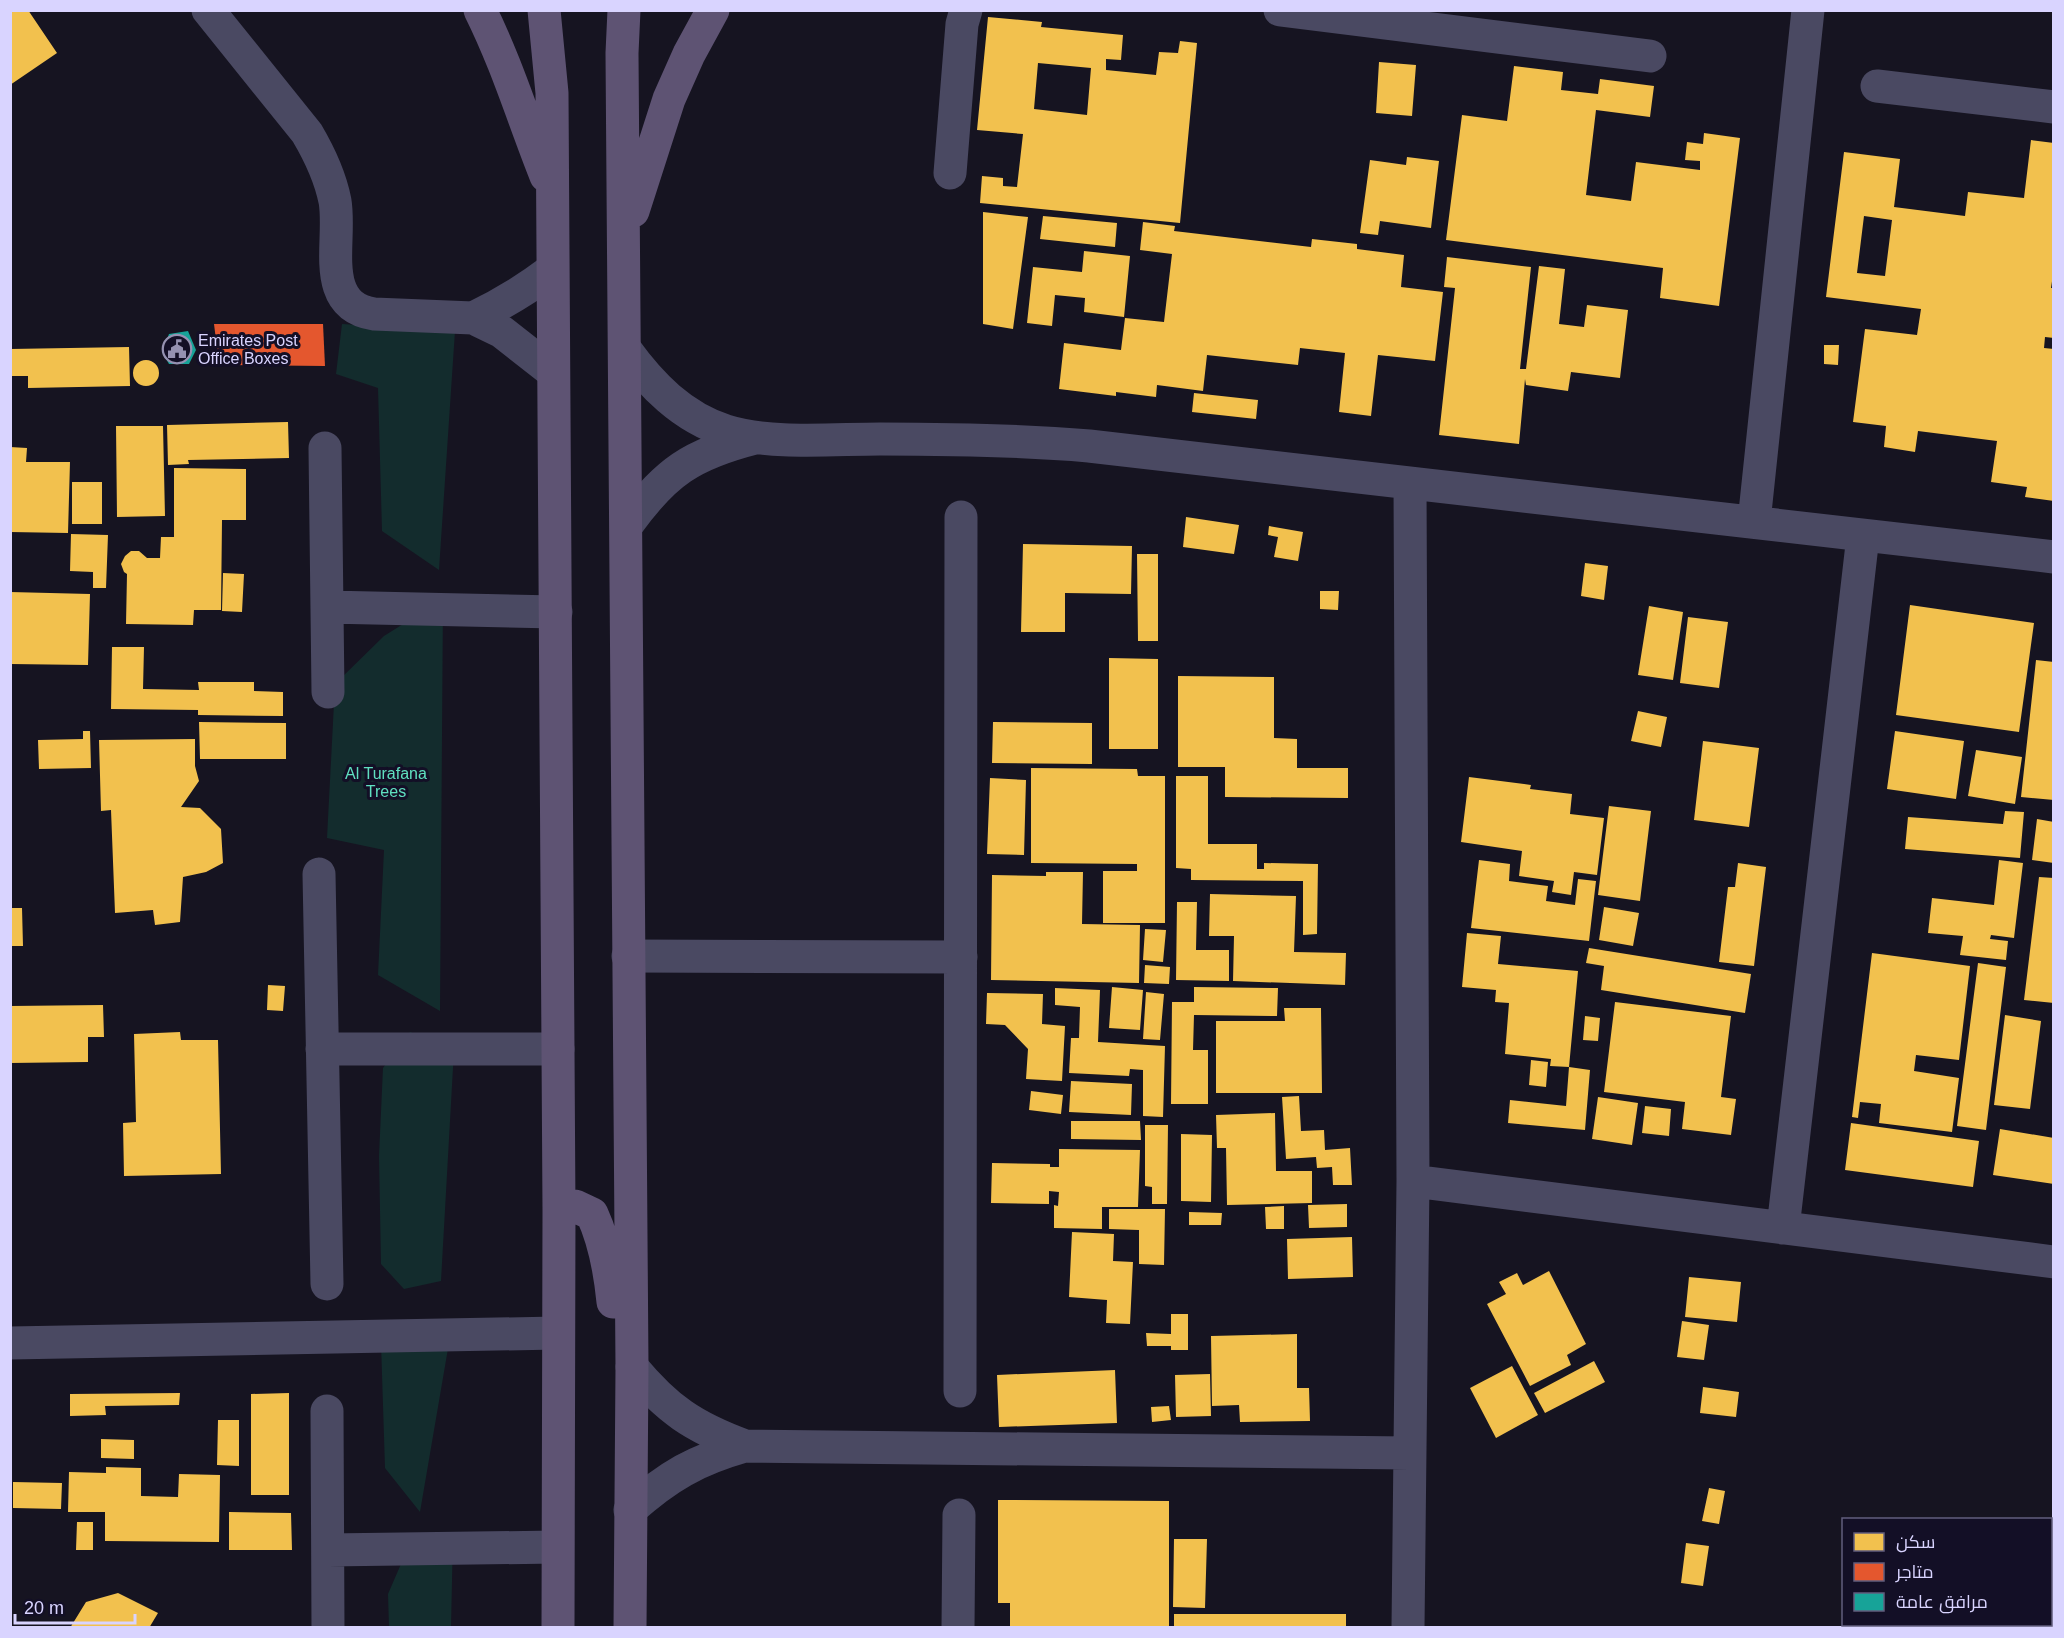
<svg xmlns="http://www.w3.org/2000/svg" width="2064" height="1638" viewBox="0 0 2064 1638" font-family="Arial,Cairo,sans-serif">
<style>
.green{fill:#132c2d}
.homes{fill:#f2c14e;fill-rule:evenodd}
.shops{fill:#e4572e}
.public{fill:#17a398}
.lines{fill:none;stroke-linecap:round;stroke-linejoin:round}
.minor{stroke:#4a4962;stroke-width:33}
.major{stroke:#5e5373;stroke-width:33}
.labels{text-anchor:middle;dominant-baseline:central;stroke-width:6;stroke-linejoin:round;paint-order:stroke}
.poi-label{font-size:16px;fill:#d9d4ff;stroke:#130f26;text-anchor:start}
.park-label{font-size:16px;fill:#5fe0c0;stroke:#130f26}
</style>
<rect width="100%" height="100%" fill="#161421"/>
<path class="green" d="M342,324L455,331L439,570L382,531L378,388L336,374Z
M443,599L440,1011L378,975L384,850L327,838L335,684L384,636Z
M410,1032L454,1050L441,1281L404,1289L381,1264L379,1156L383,1068Z
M451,1331L420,1512L385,1468L381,1343Z
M453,1536L451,1627H389L388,1594L404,1557Z"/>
<path class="homes" d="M10,10H28L57,53L10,85Z
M988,17L1042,22L1041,27L1123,35L1121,60L1106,59V70L1156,75L1159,52L1178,53L1180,41L1197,43L1180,223L980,203L982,176L1003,178V186L1017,187L1023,134L977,130ZM1038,63L1091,68L1087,115L1034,109Z
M1379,62L1416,65L1412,116L1376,113Z
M1514,66L1563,72L1561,90L1598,94L1600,79L1654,86L1650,117L1596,110L1586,195L1631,201L1636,162L1700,170V161L1685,160L1687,142L1703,144L1704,133L1740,138L1719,306L1660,298L1663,268L1446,240L1462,115L1507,121Z
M2031,140L2054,143V268L2051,288H2054V338L2045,337L2044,348L2054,349V501L2025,497L2027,487L1991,482L1997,441L1918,431L1915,452L1884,447L1886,426L1853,422L1865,329L1917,335L1921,309L1826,297L1844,152L1900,159L1894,207L1965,216L1968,192L2024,198ZM1864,216L1892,220L1885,276L1857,273Z
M1407,157L1439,161L1431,228L1380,221L1378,235L1360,233L1370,160L1406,165Z
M983,212L1028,217L1013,329L983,324Z
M1043,216L1117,223L1115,247L1040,239Z
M1143,222L1175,226L1174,231L1311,247L1312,239L1357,244V249L1404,255L1401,287L1443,292L1435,361L1378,355L1371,416L1339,412L1345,353L1300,348L1298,365L1207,355L1203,391L1157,385L1156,397L1116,392V396L1059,389L1064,343L1121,350L1125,318L1164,322L1172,254L1140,250Z
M1084,251L1130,256L1124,317L1084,312L1085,298L1055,295L1052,326L1027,323L1033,267L1082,272Z
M1447,257L1531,267L1520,369H1526L1539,266L1565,269L1559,324L1584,327L1587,305L1628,310L1620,378L1571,372L1568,391L1526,385L1525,379L1519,444L1439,435L1455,288L1444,287Z
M1824,345H1839L1838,365L1824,364Z
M129,347L130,386L28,388V376H10V349Z
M133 373a13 13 0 1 1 26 0a13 13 0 1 1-26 0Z
M1194,393L1258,400L1256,419L1192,412Z
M288,422L289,458L188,460L189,464L168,465L167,425Z
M116,426H163L165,516L117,517Z
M10,447L27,448L26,462H70L68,533L10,532Z
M174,468L246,469V520H222L221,610H194L193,625L126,624L127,574L124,572L121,564L125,556L131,551H139L147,558H160L161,537H174Z
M72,482H102V524H72Z
M1186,517L1239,525L1234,554L1183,547Z
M1269,526L1303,532L1298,561L1274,557L1278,537L1268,535Z
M71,534L108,535L106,588H93V572L70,571Z
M1023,544L1132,546L1131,594L1065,593V632H1021Z
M1137,554H1158V641H1138Z
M1585,563L1608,566L1604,600L1581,596Z
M223,573L244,574L242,612L222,611Z
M1320,591H1339L1338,610L1320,609Z
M10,592L90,594L88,665L10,664Z
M1910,605L2034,623L2019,732L1896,715Z
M1649,606L1683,612L1673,680L1638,675Z
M1688,617L1728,622L1719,688L1680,683Z
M112,647H144L143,689L199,690L198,682H254V691L283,692V716L198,715V710L111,709Z
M1109,658L1158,659V749H1109Z
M2036,660L2054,662V800L2021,797Z
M1178,676L1274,677V738L1297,739V768H1348V798L1225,797V767H1178Z
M1638,711L1667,717L1661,747L1631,741Z
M199,722L286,723V759H200Z
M993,722L1092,723V764L992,763Z
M83,731H90L91,768L39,769L38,740L83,739Z
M1895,731L1964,741L1956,799L1887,789Z
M195,739V766L199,781L181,807L200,808L221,829L223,863L206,872L183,877L180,922L155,925L153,910L115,913L111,810L101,811L99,740Z
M1703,741L1759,748L1749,827L1694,820Z
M1976,750L2022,757L2015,804L1968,796Z
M1031,768L1137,769L1138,776H1165V923H1103V871H1137V864L1031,863Z
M1176,776H1208V844H1257V869H1264V863L1318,864L1317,934L1303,935V881L1191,880V869L1176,868Z
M1469,777L1531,785L1530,789L1572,794L1570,814L1604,818L1597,875L1574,872L1571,895L1552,892L1554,881L1519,876L1522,851L1461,842Z
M990,778L1026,780L1024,855L987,854Z
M1609,806L1651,811L1640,901L1598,895Z
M2005,811L2024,812L2020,858L1905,849L1908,817L2003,824Z
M2037,819L2054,822V863L2032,860Z
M1479,860L1510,864L1509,881L1548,886L1546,901L1575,905L1578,879L1596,881L1589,941L1471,928Z
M1999,860L2023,863L2014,938L1991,935L1990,939L2008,941L2006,960L1960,955L1963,936L1928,933L1932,898L1994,905Z
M1738,863L1766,867L1754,966L1719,962L1728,887H1735Z
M1046,872H1083L1082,924L1140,925L1139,983L991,980L992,875L1046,876Z
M2039,877L2054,878V1003L2024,1000Z
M1210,894L1296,896L1294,952L1346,953L1345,985L1233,981L1234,936H1209Z
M1177,902H1197L1196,950H1229V981L1176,980Z
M1604,907L1639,913L1633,946L1599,940Z
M10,908H22L23,946H10Z
M1145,929L1166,930L1163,962L1143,960Z
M1467,933L1501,936L1498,964L1578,971L1569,1067L1550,1066L1551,1059L1505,1054L1509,1003L1495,1002L1496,990L1462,987Z
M1589,948L1751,974L1745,1013L1601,990L1604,966L1586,963Z
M1872,953L1970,966L1959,1060L1916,1055L1914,1071L1959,1078L1952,1132L1879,1123L1881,1104L1860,1102L1858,1118L1852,1117Z
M1978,963L2006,967L1986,1130L1957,1126Z
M1145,965L1170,967L1169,984L1144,983Z
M268,985L285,986L283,1011L267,1010Z
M1112,987L1143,990L1140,1030L1109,1028Z
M1194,987L1278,988L1277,1016L1194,1015L1193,1050H1208V1104H1171L1172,1002H1194Z
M1055,988L1100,990L1098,1042L1165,1046L1163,1117L1143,1116V1070L1130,1069L1129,1076L1069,1073L1071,1038H1079L1080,1007L1055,1005Z
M1146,992L1164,994L1160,1040L1143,1039Z
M987,993L1043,994L1042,1024L1065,1026L1062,1081L1026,1079L1028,1049L1005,1025L986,1024Z
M1615,1002L1731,1016L1721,1097L1736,1099L1731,1135L1682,1129L1685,1102L1604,1092Z
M103,1005L104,1037H88V1062L10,1063V1006Z
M1284,1008H1321L1322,1093H1216V1021H1285Z
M2005,1015L2041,1021L2030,1109L1994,1105Z
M1585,1016L1600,1018L1598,1041L1583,1040Z
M180,1032L181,1040H218L221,1174L124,1176L123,1123L136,1122L134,1034Z
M1531,1060L1548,1062L1546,1087L1529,1085Z
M1569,1067L1590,1070L1585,1130L1508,1123L1510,1100L1566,1106Z
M1071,1081L1132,1084L1131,1115L1069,1112Z
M1031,1091L1063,1095L1061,1114L1029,1110Z
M1299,1096L1301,1131L1324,1130L1325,1150L1350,1148L1352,1185H1333L1332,1167L1317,1168L1316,1157L1286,1159L1282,1097Z
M1598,1097L1638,1103L1632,1145L1592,1139Z
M1645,1106L1671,1109L1669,1136L1642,1133Z
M1275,1113L1276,1171H1312V1203L1227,1205L1226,1148H1217L1216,1115Z
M1071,1121H1140L1141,1140L1071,1139Z
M1851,1123L1979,1141L1973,1187L1845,1170Z
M1145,1125H1168L1167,1204H1152V1187L1145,1186Z
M2000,1129L2054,1138V1184L1993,1175Z
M1181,1134L1212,1135L1211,1202L1181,1201Z
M1059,1149L1140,1150L1138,1207H1102V1229L1054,1228V1205L1058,1206L1059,1192L1049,1191V1204L991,1203L992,1163L1050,1164V1167H1059Z
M1347,1204V1227L1309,1228L1308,1205Z
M1284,1206V1229H1266L1265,1207Z
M1109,1209H1165L1164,1265L1139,1264V1230L1109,1229Z
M1189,1212L1222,1213L1221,1225H1189Z
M1072,1232L1114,1234L1113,1261L1133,1262L1130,1324L1106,1323L1107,1300L1069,1297Z
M1352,1237L1353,1277L1288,1279L1287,1239Z
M1549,1271L1586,1344L1567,1355L1571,1365L1530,1386L1487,1304L1506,1294L1499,1282L1517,1273L1523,1285Z
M1689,1277L1741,1282L1737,1322L1685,1317Z
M1171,1314H1188V1350H1171V1346H1147L1146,1333L1171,1334Z
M1682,1321L1709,1325L1704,1360L1677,1357Z
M1297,1334V1388H1309L1310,1421L1240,1422L1239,1405L1212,1406L1211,1336Z
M1594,1361L1605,1382L1545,1413L1534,1393Z
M1512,1366L1538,1415L1496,1438L1470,1388Z
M1115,1370L1117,1423L999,1427L997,1375Z
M1210,1374L1211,1416L1176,1417L1175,1375Z
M1703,1387L1739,1392L1736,1417L1700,1413Z
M180,1393L179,1405L105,1406L106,1415L70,1416V1394Z
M289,1393V1495H251V1394Z
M1169,1406L1171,1420L1152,1422L1151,1407Z
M218,1420H239V1466L217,1465Z
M101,1439L134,1440V1459L101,1458Z
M106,1467L141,1468V1496L178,1497L179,1474L220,1475L219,1542L105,1541V1512H68L69,1472L106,1473Z
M13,1482L62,1483L61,1509L13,1508Z
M1709,1488L1725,1491L1719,1524L1702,1521Z
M998,1500L1169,1501V1628H1010V1603H998Z
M229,1512L291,1513L292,1550H229Z
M77,1522H93V1550H76Z
M1174,1539H1207L1205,1608L1173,1607Z
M1686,1543L1709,1546L1703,1586L1681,1583Z
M118,1593L158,1613L149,1628H70L86,1602Z
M1174,1614H1346V1628H1174Z"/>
<path class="shops" d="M214,324H323L325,366L219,365Z"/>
<path class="public" d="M188,331L196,350L189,364H169L162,352L169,334Z"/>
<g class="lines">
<path class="minor" d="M208,10L307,133C320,155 330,176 335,201C342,241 318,305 374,314L473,318L502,332L553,372
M1280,10L1650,56
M1877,86L2054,107
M950,173L962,24L966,10
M473,318C502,304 527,289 552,270
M625,349C651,385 682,417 726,431C770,445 833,439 880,439C950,439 1019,440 1089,446L2054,557
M325,448L328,692
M1754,522L1808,10
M627,525C665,472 692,454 755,438
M327,607L556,612
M319,874L327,1284
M628,956L961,957
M322,1049H558
M1413,1181L2054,1262
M1783,1228L1863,536
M10,1343L557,1333
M632,1367C667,1409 693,1427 745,1446
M960,1391L961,517
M327,1411L328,1628
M630,1510C668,1476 696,1460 745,1446L1409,1453
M328,1550L557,1547
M958,1628L959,1515
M1408,1628L1413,1181L1410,483"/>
<path class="major" d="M480,10C507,64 524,121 546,176
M544,10L552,93L559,1211L558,1628
M624,10L622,53L632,1367L630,1628
M633,211L669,99L689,54L713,10
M559,1211L575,1206L592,1214C605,1242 610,1271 613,1302"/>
</g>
<defs>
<g id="civic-ring" transform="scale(1.5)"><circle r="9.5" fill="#130f26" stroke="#9591b1" stroke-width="1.5"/><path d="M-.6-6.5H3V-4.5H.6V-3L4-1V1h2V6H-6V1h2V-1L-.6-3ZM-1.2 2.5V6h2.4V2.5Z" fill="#9591b1"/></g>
</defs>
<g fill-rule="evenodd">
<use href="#civic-ring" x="177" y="349"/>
</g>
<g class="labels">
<g class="poi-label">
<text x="198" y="340">Emirates Post<tspan x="198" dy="18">Office Boxes</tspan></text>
</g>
<g class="park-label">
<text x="386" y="773">Al Turafana<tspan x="386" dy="18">Trees</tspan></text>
</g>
</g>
<rect width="2064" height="1638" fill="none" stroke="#d9d4ff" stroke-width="24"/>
<rect x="1842" y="1518" width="210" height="108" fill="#130f26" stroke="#625e7d" stroke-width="1.5"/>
<rect x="1854" y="1533" width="30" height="18" fill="#f2c14e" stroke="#625e7d" stroke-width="1.5"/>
<text x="1896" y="1548" font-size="18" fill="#d9d4ff">سكن</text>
<rect x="1854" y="1563" width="30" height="18" fill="#e4572e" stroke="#625e7d" stroke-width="1.5"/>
<text x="1896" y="1578" font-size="18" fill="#d9d4ff">متاجر</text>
<rect x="1854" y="1593" width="30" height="18" fill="#17a398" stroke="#625e7d" stroke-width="1.5"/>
<text x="1896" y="1608" font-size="18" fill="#d9d4ff">مرافق عامة</text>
<path d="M15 1614v9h120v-9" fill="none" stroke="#d9d4ff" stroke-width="3"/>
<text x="24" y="1614" font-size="18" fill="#d9d4ff" stroke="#130f26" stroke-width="4.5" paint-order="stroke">20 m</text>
</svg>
